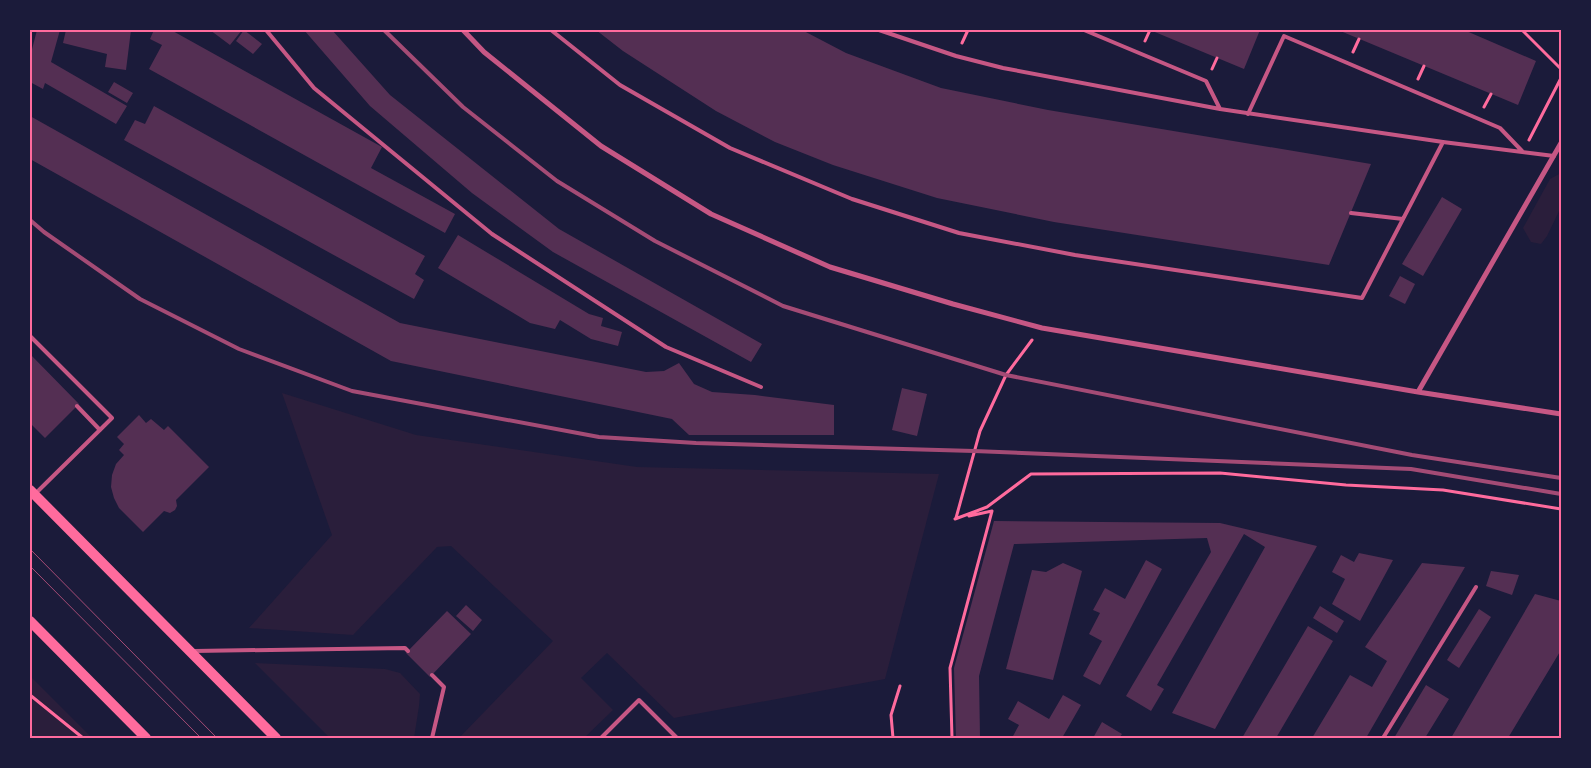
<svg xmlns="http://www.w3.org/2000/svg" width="1591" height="768" viewBox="0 0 1591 768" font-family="Overpass,sans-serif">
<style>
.green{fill:#2a1e3b}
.building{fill:#542f53}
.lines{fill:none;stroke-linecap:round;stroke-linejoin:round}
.path{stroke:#ff6b9d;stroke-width:3}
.service{stroke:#c65784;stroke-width:4}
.minor{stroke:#c65784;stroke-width:5}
.secondary{stroke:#ff6b9d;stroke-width:10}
.tram{stroke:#a44b75;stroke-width:1}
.rail{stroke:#a44b75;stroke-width:4}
.neatline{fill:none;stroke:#ff6b9d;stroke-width:2}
</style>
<rect width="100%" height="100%" fill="#1b1b3a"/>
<path class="green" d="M1561,173V207L1547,236L1541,244L1531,242L1523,228L1550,179Z
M282,393L416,435L637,467L939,474L885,679L674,718L607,653L581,678L613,710L584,738H459L553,641L451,546L437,547L353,635L249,628L332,535Z
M255,663L385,669L400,673L420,694L419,706L414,738H330Z
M30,676L92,738H30Z"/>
<path class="building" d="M37,30H60L51,62L127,106L116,124L45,83L43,89L30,82V57Z
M66,30H131L126,70L105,67L107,54L63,43Z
M154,30H171L382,147L371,168L455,214L445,233L149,69L162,45L150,39Z
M210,30H242L230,45Z
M244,30L262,44L253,54L236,41Z
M304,30H332L390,95L559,229L762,344L751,362L553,252L472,193L370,106Z
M596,30H802L846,53L941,88L1048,110L1371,164L1329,265L1054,222L937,198L833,165L775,142L716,111L623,51Z
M1150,30H1260L1244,69Z
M1338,30H1464L1536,61L1518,105Z
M114,82L133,93L127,103L108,92Z
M154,106L425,256L415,274L424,280L414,299L124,140L135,120L145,124Z
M30,116L400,323L646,372L664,371L679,363L694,384L712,392L755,395L834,405V435H689L672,419L391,361L30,159Z
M1442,197L1462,209L1423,276L1402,264Z
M458,235L589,314L603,318L601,326L622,332L618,346L591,339L560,320L555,329L530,323L438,268Z
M1400,276L1415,284L1405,304L1389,296Z
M30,354L79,404L45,438L30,423Z
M902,388L927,394L917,436L892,430Z
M139,415L146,423L151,419L164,430L168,426L209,467L176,500L177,506L175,510L170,513L164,511L143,532L119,508L114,498L111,487L112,475L116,464L124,455L119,450L124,444L117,437Z
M994,521L1220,523L1317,546L1215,729L1172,713L1265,547L1244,534L1157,685L1164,689L1151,711L1126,696L1211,552L1207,538L1014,544L979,676L980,738H956L954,668Z
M1359,553L1393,560L1360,621L1332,604L1345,579L1332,572L1341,555L1354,562Z
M1146,560L1162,569L1100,685L1083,676L1102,641L1089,634L1100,613L1093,610L1105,588L1125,599Z
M1063,563L1082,571L1053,680L1006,669L1032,570L1046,572Z
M1422,563L1465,567L1366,738H1312L1350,675L1372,687L1387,661L1365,647Z
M1491,571L1519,575L1512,595L1486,586Z
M1535,594L1561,601V650L1508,738H1451Z
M466,605L482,620L473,631L456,616Z
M1320,606L1344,621L1337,633L1313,618Z
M1479,609L1491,617L1459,668L1447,660Z
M447,611L471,634L430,677L406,653Z
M1308,626L1333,641L1276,738H1242Z
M1426,685L1449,699L1425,738H1394Z
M1063,695L1081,705L1062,738H1012L1019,725L1008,719L1018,701L1049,719Z
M1102,722L1122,734L1119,738H1093Z"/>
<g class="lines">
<path class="path" d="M1522,30L1561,69
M1145,41L1150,30
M962,43L968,30
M1353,52L1359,39
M1212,69L1217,58
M1418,79L1424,66
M1484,107L1491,94
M1529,140L1561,78
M956,518L980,431L1006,375L1032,340
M955,519L987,507L1031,474L1220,473L1346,485L1443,490L1561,509
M30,695L83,738
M893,738L891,715L900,686
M952,738L950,668L992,511L969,516"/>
<path class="service" d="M266,30L314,88L492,234L666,347L761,387
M551,30L620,85L730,148L852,199L959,233L1075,255L1362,298L1443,142
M879,30L956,56L1003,68L1220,109L1443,142L1554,156
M1084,30L1206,81L1220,109
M1248,114L1284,36L1500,128L1522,151
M1351,213L1403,219
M30,336L112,418L36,493
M77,406L100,430
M194,651L405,648L408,651
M432,738L444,687L432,675
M601,738L639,700L677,738
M1383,738L1476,587"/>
<path class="minor" d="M463,30L484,52L601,146L711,214L830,267L953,304L1042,328L1418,392L1561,414
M1418,392L1561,143"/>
<path class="secondary" d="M30,490L276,738
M30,621L146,738"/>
<path class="tram" d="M30,549L217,738
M30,566L201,738"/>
<path class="rail" d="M384,30L463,107L557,181L655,241L783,306L1006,375L1412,455L1561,478
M30,220L44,232L140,299L239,349L352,391L599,437L696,443L974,451L1411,469L1561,494"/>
</g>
<rect width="1591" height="768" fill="none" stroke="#1b1b3a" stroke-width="62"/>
<rect x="31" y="31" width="1529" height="706" class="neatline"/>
</svg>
